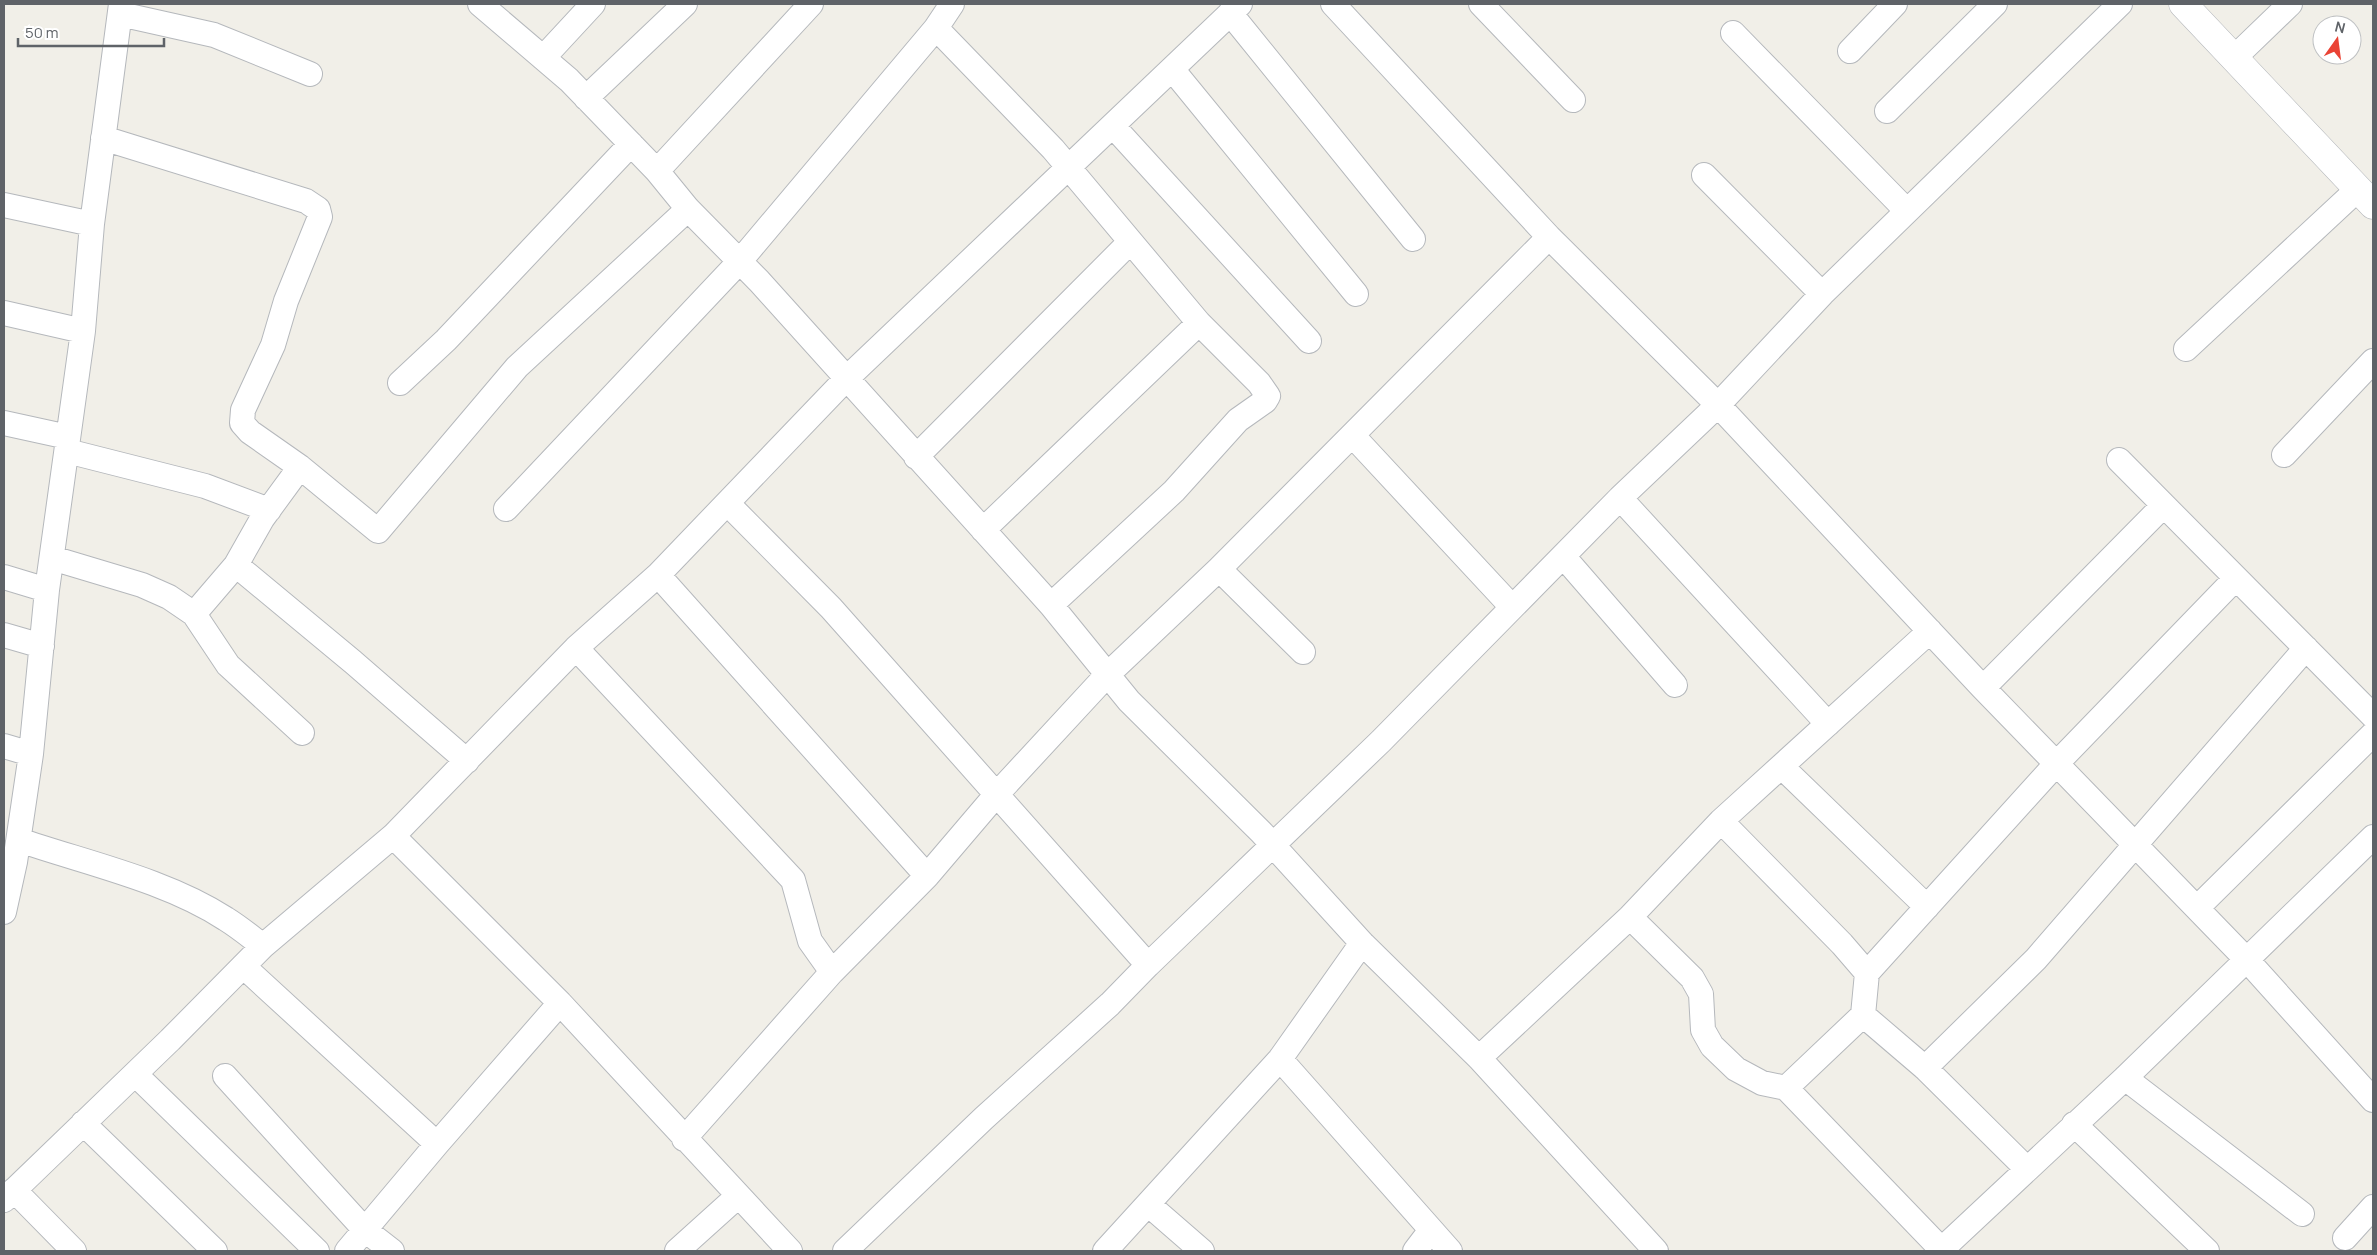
<svg xmlns="http://www.w3.org/2000/svg" width="2377" height="1255" viewBox="0 0 2377 1255" font-family="Manrope,sans-serif">
<style>
.lines{fill:none;stroke-linecap:round;stroke-linejoin:round}
.minor-casing{stroke:#b5b8bc;stroke-width:26}
.tertiary-casing{stroke:#b5b8bc;stroke-width:29}
.minor{stroke:#fff;stroke-width:24}
.tertiary{stroke:#fff;stroke-width:28}
</style>
<rect width="100%" height="100%" fill="#f1efe8"/>
<g class="lines">
<g class="minor-casing">
<path id="minor" d="M480,4L569,80L657,171L688,209L759,281L1051,605L1129,701L1261,832L1362,943L1479,1058L1656,1251
M952,4L936,28L1053,149L1199,323L1259,383L1268,396L1265,401L1238,420L1174,491L1051,605
M1333,4L1549,237L1718,405L1983,688L2247,960L2373,1100
M1481,4L1573,100
M1230,13L1413,239
M120,14L214,35L310,74
M1733,33L1907,211
M1850,51L1895,4
M543,58L593,4
M2234,58L2290,4
M1172,69L1356,294
M586,98L685,4
M1887,111L1995,4
M1113,126L1309,341
M103,138L306,201L318,209L320,217L286,301L273,345L243,410L242,423L250,432L300,467L378,531L517,367L688,209
M657,171L811,4
M1704,175L1822,294
M4,205L92,224
M4,313L83,331
M2186,349L2358,189
M400,383L446,340L631,144
M4,423L68,437
M1353,436L1512,607
M67,451L205,486L269,510
M2284,455L2373,361
M916,457L1130,242
M2119,460L2373,716
M300,467L262,519L236,565L353,662L467,761
M1620,498L1828,724
M728,504L831,608L1148,965
M506,509L740,261L936,28
M983,530L1199,323
M1563,556L1675,685
M52,558L142,585L169,597L194,614L228,665L302,733
M1219,569L1303,652
M658,575L927,876
M4,577L47,590
M194,614L236,565
M4,635L42,646
M576,648L793,880L810,941L832,972
M1983,688L2163,506
M4,746L31,754
M1782,767L1927,907
M1721,821L1842,944L1867,973L1863,1015L1925,1068L2027,1169
M393,836L560,1003L790,1251
M19,840C86,863 166,880 226,919C239,927 251,937 263,946
M2197,908L2373,734
M4,912L15,862L31,754L47,590L83,331L92,224L121,4
M1630,917L1692,978L1701,994L1703,1030L1712,1046L1736,1069L1762,1083L1786,1088L1863,1015
M243,966L437,1144
M1867,973L2057,763L2236,578
M1479,1058L1630,917L1721,821L1930,631
M1280,1059L1450,1251
M1925,1068L2036,959L2306,648
M135,1074L317,1251
M225,1076L365,1230L392,1251
M2125,1078L2302,1214
M1786,1088L1942,1250
M83,1123L215,1251
M2074,1124L2207,1251
M684,1139L832,972L927,876L996,795L1107,675L1219,569L1549,237
M14,1190L74,1251
M4,1200L170,1040L263,946L393,836L576,648L658,575L846,379L1240,4
M1149,1205L1202,1251
M2345,1238L2373,1207
M347,1251L437,1144L560,1003
M677,1251L738,1196
M845,1251L984,1118L1110,1004L1148,965L1381,741L1620,498L1718,405L1822,294L2120,4
M1105,1251L1280,1059L1362,943
M1415,1251L1431,1230
M1940,1251L2125,1078L2373,837"/>
</g>
<g class="tertiary-casing">
<path id="tertiary" d="M2183,4L2373,205"/>
</g>
<use href="#minor" class="minor"/>
<use href="#tertiary" class="tertiary"/>
</g>
<rect width="2377" height="1255" fill="none" stroke="#5f6368" stroke-width="10"/>
<g transform="translate(2337 40) rotate(14)"><circle r="24" fill="#ffffff" stroke="#bfc1c3"/>
<path d="M0-4L9 19L0 12L-9 19Z" fill="#ea4335"/>
<text y="-8" font-size="14" font-weight="bold" text-anchor="middle" fill="#5f6368">N</text>
</g>
<path d="M18 38v8h146v-8" fill="none" stroke="#5f6368" stroke-width="2.5"/>
<text x="25" y="38" font-size="15" fill="#5f6368" stroke="#ffffff" stroke-width="4" paint-order="stroke">50 m</text>
</svg>
